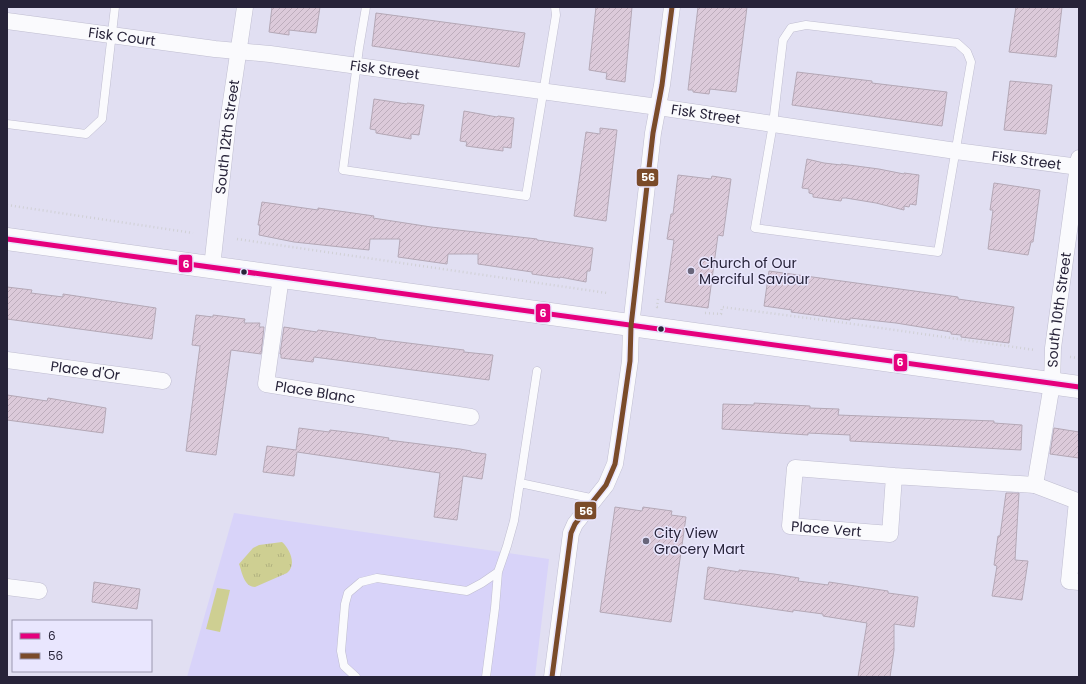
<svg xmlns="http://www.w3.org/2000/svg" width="1086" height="684" viewBox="0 0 1086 684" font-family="Poppins,sans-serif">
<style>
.built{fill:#d8d3f9}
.park{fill:url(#park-tufts)}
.garden{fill:#cecf92}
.building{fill:url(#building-hatch);stroke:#b4a8b6}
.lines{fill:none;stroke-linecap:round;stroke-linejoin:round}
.service-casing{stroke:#bfbdd0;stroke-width:9}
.minor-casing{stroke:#bfbdd0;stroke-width:17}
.secondary-casing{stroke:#bfbdd0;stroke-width:23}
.path{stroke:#d0d0d5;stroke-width:2.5;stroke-dasharray:1 3;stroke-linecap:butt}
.service{stroke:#fafafd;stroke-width:8}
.minor{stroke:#fafafd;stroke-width:16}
.secondary{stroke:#fafafd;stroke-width:22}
.bus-1-casing{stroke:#e9e6fe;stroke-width:8}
.bus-2-casing{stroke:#e9e6fe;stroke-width:8}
.bus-1{stroke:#e5007d;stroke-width:5}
.bus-2{stroke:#7a4b2a;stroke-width:5}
.poi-dot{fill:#68657a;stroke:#e9e6fe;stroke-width:1.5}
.bus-dot{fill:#272339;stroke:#e9e6fe;stroke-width:1.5}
.labels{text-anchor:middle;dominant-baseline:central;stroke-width:3;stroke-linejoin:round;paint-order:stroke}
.street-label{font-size:14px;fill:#272339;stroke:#e9e6fe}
.poi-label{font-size:14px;fill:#272339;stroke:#e9e6fe;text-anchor:start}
.line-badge{stroke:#e9e6fe;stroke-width:1.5}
.badge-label{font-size:11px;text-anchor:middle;font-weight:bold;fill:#fff}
</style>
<defs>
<pattern id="park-tufts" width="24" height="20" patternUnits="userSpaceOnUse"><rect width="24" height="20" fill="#cecf92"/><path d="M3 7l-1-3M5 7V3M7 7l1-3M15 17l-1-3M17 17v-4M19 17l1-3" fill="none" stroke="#b1b17f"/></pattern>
<pattern id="building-hatch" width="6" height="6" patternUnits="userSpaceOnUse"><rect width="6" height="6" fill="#dccada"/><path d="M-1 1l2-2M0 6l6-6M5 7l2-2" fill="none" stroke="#bdadbc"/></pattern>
</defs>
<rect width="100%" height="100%" fill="#e1dff2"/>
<path class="built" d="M234,513L549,559L535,677H187Z"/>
<path class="park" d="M282,542C290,549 297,565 287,573L255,587C244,587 242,572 239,564L253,548L259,545Z"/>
<path class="garden" d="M217,588L230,590L220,632L206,629Z"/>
<path class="building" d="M272,7H320L316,33L289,30V35L269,32Z
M596,7H632L625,82L606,79L607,73L589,70Z
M698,7H747L736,92L710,89L709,94L693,92V90H688Z
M1016,7H1062L1056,57L1009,52Z
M376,13L525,33L519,67L372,46Z
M797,72L872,81V83L947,92L942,126L792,105Z
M1010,81L1052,85L1046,134L1004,130Z
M374,99L407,104V103L424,105L419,135L411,134V139L376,133V130L370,129Z
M464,111L497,117L498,116L514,118L511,148L503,147V151L466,146L467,142L460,141Z
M600,128L617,130L606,221L574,216L586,132L600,134Z
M807,159L824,163L841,165V164L879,169L904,174V173L919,175L916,205L910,204L909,207L904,206V210L876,203L846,198H842L841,201L813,197V194L809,193V189L802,188Z
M678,175L711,179L712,176L731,179L723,236L718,235L708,308L665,302L674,240L667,239L671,214H673Z
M994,183L1040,190L1033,242H1031L1028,255L988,249L993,210H990Z
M262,202L318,210V208L374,216L373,218L431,227L537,239V240L593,248L590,271H587L586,282L560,277V278L532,274V272L478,264V254H448L447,264L398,257L400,239H370L369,250L294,242L259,235L260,225H258Z
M769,271L958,297V299L1014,307L1009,343L961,337V335L951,334V332L896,323L850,318V320L791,312L792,310L764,306Z
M7,287L32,290L31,293L63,297V294L156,308L152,339L7,319Z
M196,315L213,317V315L245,319L244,323H260L259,327H264L261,354L231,350L216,455L186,451L200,346L192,345Z
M284,327L317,332L318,330L341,333L367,337L376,338V339L464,350V352L493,355L489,380L314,357L313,362L281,358V354H280Z
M7,395L47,401L48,398L106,408L103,433L7,420Z
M754,403L810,406V408L839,409L838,415L994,421V423L1022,425L1021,450L850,441V435L808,433V435L722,429L723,404L754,405Z
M299,428L329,432L330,430L363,434L389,438L388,440L460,449L471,451V452L486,454L482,479L463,476L457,520L434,517L440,473L297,452L294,476L263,472L267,446L296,450Z
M1054,428L1079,432V458L1050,454Z
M1006,493H1019L1015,560L1028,561L1022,600L992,596L997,566L994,565L998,536H1000Z
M615,507L642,511L643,507L672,511L671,515L686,517L671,622L600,612Z
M708,567L739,572V570L774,574L799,578L798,581L828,585L829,582L888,591V593L918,597L914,627L894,624V650L890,677H858L867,623L823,616V614L793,610V612L704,599Z
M94,582L140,589L137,609L92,602Z"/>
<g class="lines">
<g class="service-casing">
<path id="service" d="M366,7L359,48L343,170L526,196L556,15L555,7
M806,25L957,43L967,52L971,62L938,252L755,228L773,124L783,40L791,28Z
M7,124L86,134L102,119L115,7
M520,483L595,499
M356,677L344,666L341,651L345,604L348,593L361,582L377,578L467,591L482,583L498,572
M486,677L495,608L498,572L507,546L514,521L537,371"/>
</g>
<g class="minor-casing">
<g id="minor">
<path id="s1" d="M7,21L215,49L270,54L658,107L956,151L1079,167"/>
<path id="s2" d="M212,267L228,122L245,7"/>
<path id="s3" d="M281,277L266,384L471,417"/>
<path id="s4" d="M7,360L163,381"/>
<path id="s5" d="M894,476L795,468L790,526L890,534L894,476L1035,485L1077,501L1069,581L1079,582"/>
<path id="s6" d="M1035,485L1052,384L1053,348L1079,158"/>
<path d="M7,587L39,591"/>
<path d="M552,677L571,533L575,524L606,485L615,464L619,438L630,361L631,326L653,133L662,85L672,7"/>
</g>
</g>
<g class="secondary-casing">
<path id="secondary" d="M7,239L1079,387"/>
</g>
<path class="path" d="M7,205L193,233
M237,239L607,293
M658,299L657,307H659
M705,313L721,314L722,307L839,322L1035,350
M1070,357L1079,358"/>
<use href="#service" class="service"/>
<use href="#minor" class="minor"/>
<use href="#secondary" class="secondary"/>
<g class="bus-1-casing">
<path id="bus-1" d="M7,239L1079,387"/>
</g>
<g class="bus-2-casing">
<path id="bus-2" d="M552,677L571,533L575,524L606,485L615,464L619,438L630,361L631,326L653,133L662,85L672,7"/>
</g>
<use href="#bus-1" class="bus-1"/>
<use href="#bus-2" class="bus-2"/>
</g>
<g class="poi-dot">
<circle cx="691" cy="271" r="4"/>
<circle cx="646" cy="541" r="4"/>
</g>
<g class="bus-dot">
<circle cx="244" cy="272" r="3.5"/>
<circle cx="661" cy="329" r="3.5"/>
</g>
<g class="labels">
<g class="street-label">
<text stroke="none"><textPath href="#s1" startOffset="116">Fisk Court</textPath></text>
<text stroke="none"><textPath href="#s1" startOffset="381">Fisk Street</textPath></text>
<text stroke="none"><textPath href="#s1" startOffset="705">Fisk Street</textPath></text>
<text stroke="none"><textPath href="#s2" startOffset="131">South 12th Street</textPath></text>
<text stroke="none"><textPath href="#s1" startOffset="1029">Fisk Street</textPath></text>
<text stroke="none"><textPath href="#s6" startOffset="177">South 10th Street</textPath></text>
<text stroke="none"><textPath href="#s4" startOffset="79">Place d'Or</textPath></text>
<text stroke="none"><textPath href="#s3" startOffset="158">Place Blanc</textPath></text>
<text stroke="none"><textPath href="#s5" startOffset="194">Place Vert</textPath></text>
</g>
<g class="poi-label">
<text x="699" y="263">Church of Our<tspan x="699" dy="16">Merciful Saviour</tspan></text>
<text x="654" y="533">City View<tspan x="654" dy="16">Grocery Mart</tspan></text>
</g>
</g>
<g class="line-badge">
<rect x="636" y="168" width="23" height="19" rx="4" fill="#7a4b2a"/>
<rect x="178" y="254" width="15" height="19" rx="4" fill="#e5007d"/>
<rect x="535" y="303" width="16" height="20" rx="4" fill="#e5007d"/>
<rect x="893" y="353" width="15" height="19" rx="4" fill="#e5007d"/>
<rect x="574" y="501" width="23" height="19" rx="4" fill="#7a4b2a"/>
</g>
<g class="badge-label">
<text x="648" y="181">56</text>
<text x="186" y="268">6</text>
<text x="543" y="317">6</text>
<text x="900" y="366">6</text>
<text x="586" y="515">56</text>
</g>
<rect width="1086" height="684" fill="none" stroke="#272339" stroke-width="16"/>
<rect x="12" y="620" width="140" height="52" fill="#e9e6fe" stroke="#9b98af"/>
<rect x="20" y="633" width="20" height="6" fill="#e5007d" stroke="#9b98af"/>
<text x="48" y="640" font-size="12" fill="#272339">6</text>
<rect x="20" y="653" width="20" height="6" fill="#7a4b2a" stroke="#9b98af"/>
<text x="48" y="660" font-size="12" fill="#272339">56</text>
</svg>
